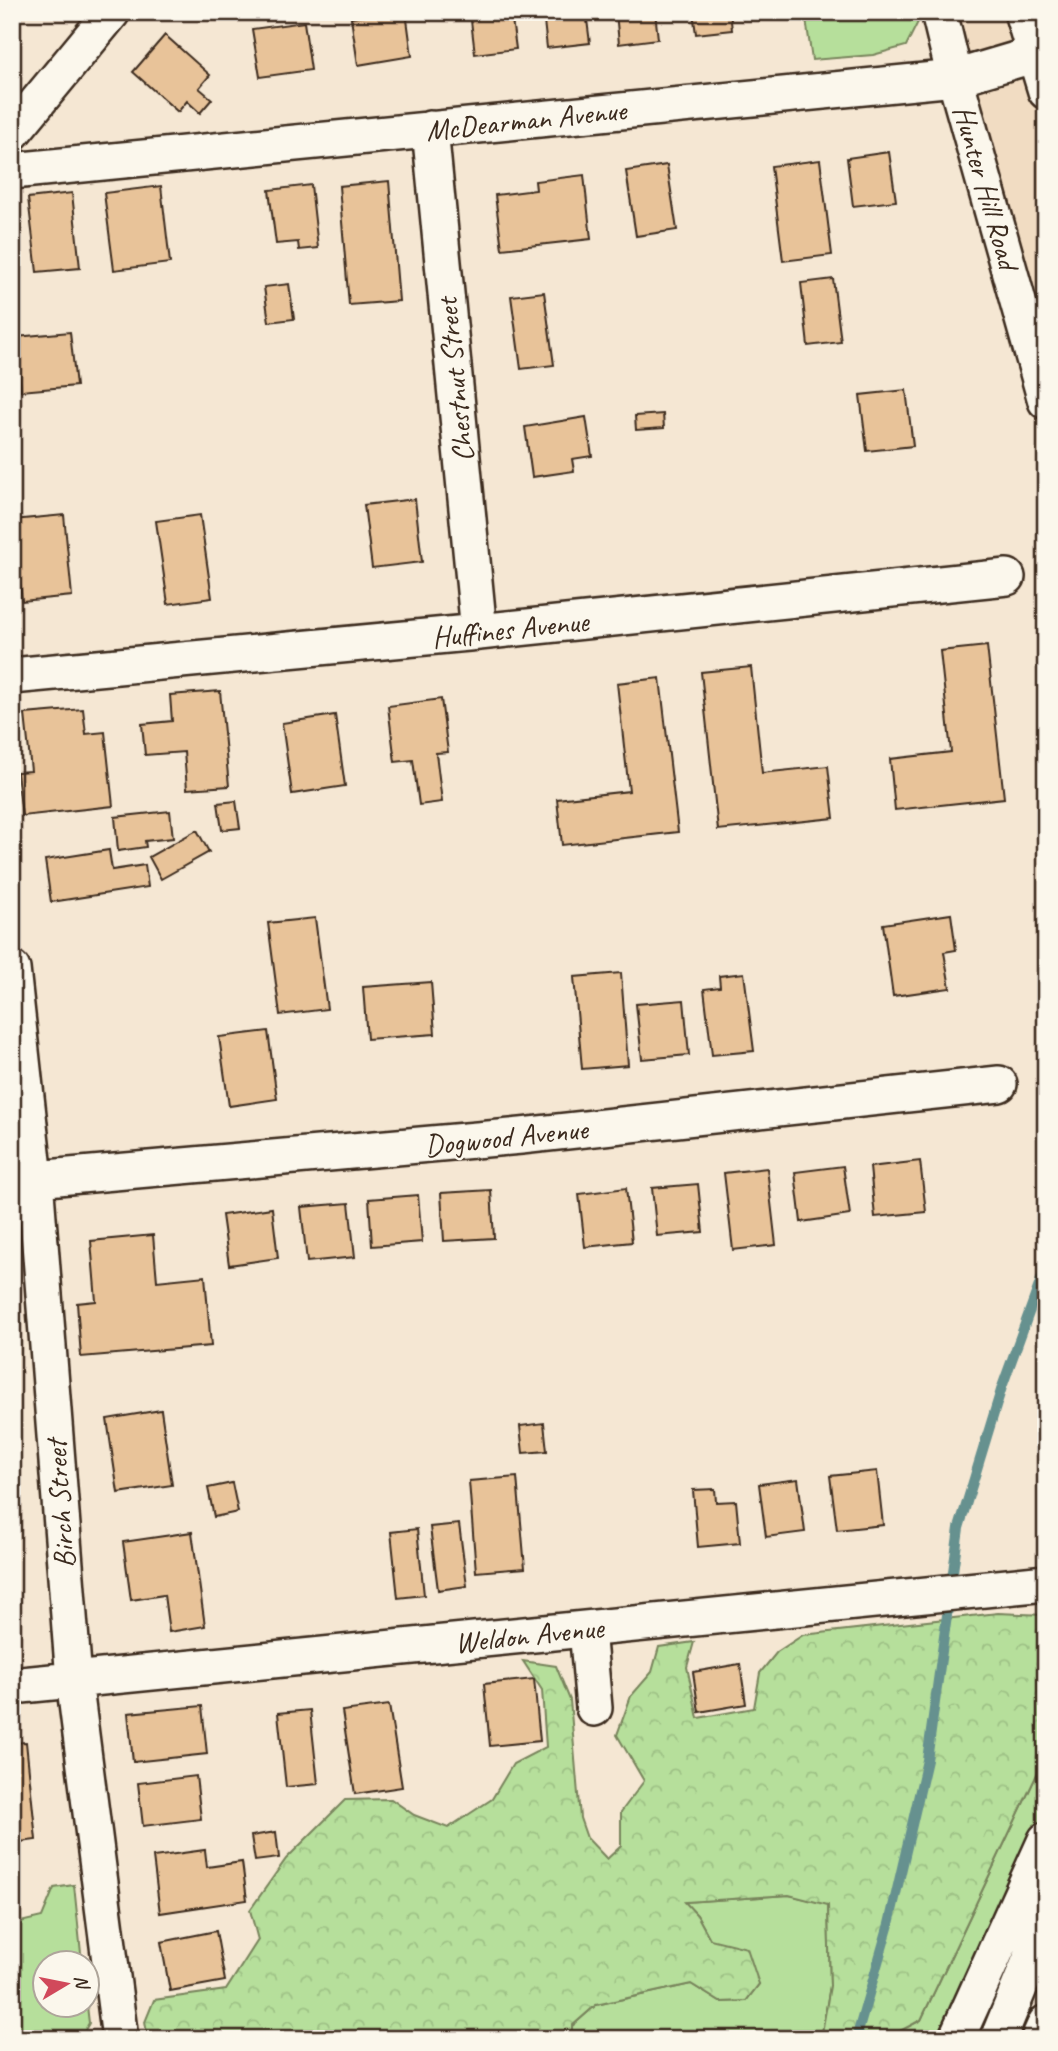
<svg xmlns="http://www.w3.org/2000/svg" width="1058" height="2051" viewBox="0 0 1058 2051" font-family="Caveat,sans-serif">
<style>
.built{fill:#f1dcc2}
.green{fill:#b6df9b;stroke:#78845c;stroke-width:2}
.forest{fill:url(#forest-crowns);stroke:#78845c;stroke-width:2}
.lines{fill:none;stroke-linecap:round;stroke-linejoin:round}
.stream{stroke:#66918f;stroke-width:10}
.building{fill:#e8c399;stroke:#3b2a1e;stroke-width:2}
.minor-casing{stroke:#3b2a1e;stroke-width:40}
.minor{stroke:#fbf7ec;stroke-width:35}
.labels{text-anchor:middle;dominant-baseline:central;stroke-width:5;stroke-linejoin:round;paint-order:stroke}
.street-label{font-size:30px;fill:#3b2a1e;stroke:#fbf7ec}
</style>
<defs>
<pattern id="forest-crowns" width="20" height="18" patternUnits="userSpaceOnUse" patternTransform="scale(1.75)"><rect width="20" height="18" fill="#b6df9b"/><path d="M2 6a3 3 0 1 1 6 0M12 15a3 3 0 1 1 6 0" fill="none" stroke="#9dc085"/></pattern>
</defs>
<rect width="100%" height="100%" fill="#f5e7d3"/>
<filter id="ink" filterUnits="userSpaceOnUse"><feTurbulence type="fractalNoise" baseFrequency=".0143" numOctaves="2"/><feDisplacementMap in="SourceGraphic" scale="14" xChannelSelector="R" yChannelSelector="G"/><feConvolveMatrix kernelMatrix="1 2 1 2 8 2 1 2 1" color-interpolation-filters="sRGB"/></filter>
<g filter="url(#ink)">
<path class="built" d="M939,12H1046V401Z"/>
<path class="green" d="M805,12H917L919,20L906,46L873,55L812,60Z
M1046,1755V1820L947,2039H896L898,2032L921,2020Z
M74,1885L82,1963L46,1964V2006H87L89,2023L80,2039H12V1924L42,1917L54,1888Z
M789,1895L828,1904L830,1986L821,2039H572V2026L596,2005L691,1984L720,2002L746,2001L759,1984L710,1939L697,1915L684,1902Z"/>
<path class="forest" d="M998,1613L1046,1615V1755L921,2020L898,2032L896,2039H821L830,1986L828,1905L789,1895L685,1902L697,1915L710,1939L747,1948L759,1984L746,2001L720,2002L691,1984L596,2005L572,2026V2039H148L145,2022L154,2000L226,1990L258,1940L250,1910L286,1859L345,1800L391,1799L414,1815L448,1828L492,1799L513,1764L546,1747L542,1690L523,1661L556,1666L570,1700L580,1818L587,1838L607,1859L621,1846V1812L644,1781L617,1735L631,1696L652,1672L659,1647L694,1642L687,1667L698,1718L754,1708L760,1673L777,1652L803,1635Z"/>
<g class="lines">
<path class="stream" d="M1045,412L1046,424
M856,2039L889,1924L927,1760L959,1528L1002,1387L1046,1266"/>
</g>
<path class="building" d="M392,12H406L412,56L358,65L351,18Z
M470,12H511L516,49L475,54Z
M543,12H586L590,43L547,48Z
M616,12H655L658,39L619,44Z
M693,12H730L732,30L696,34Z
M304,22L311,70L260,77L252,29Z
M165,35L210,75L199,88L212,99L200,113L187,101L178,112L133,72Z
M889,152L896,201L853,206L847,158Z
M820,160L832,255L783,261L771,166Z
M667,165L677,230L636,236L626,171Z
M584,175L591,239L502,249L495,195L536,190L535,181Z
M389,181L399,301L349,305L339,186Z
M311,185L318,248L299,250L298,242L276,244L269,190Z
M161,186L170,263L114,270L104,193Z
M72,193L80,268L37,272L28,198Z
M833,279L841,342L808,346L801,283Z
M289,284L294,319L269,322L264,287Z
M544,292L554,365L521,369L511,296Z
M70,332L76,386L21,391L16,337Z
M906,390L913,446L867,451L860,395Z
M663,414L664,428L636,430L635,416Z
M586,417L592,456L572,459L574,471L532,477L525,427Z
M415,499L422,562L372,568L364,505Z
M64,515L72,596L22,601L13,520Z
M200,515L212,598L168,604L156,521Z
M987,646L1004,798L895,810L890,759L951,752L940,651Z
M751,667L762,773L828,766L834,818L718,830L701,672Z
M660,678L678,832L562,845L557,799L629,791L617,683Z
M220,691L229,786L187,789L184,752L145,755L142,724L172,721L170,695Z
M441,699L448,752L436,753L442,802L419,805L413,760L395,762L388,706Z
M83,709L86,734L105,732L113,806L22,816L17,772L31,771L25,714Z
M335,715L345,786L292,794L282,723Z
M236,801L240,828L222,830L218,803Z
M170,811L173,838L145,841L146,847L118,851L115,817Z
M197,830L209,852L161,879L149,857Z
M109,850L112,870L145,865L148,887L51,902L45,860Z
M951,914L956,950L944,952L950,988L893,996L883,924Z
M315,918L327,1009L280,1015L268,923Z
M621,973L628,1065L582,1069L574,977Z
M744,973L754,1051L712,1055L704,989L720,987L719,976Z
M431,982L435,1034L367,1039L363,987Z
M684,1000L689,1055L642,1059L636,1004Z
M268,1031L277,1099L229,1106L219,1037Z
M920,1161L926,1212L875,1217L870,1167Z
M843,1166L850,1215L801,1222L795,1172Z
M767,1168L776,1245L733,1250L724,1173Z
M698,1184L703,1232L657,1236L652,1188Z
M626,1188L632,1242L585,1247L579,1194Z
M491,1190L494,1238L444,1241L441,1193Z
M418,1195L422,1242L372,1246L369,1199Z
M349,1203L355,1257L307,1262L301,1207Z
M272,1208L278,1258L229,1265L222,1215Z
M153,1235L157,1281L205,1276L211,1346L81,1357L77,1303L96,1301L91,1241Z
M161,1410L172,1485L118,1493L107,1419Z
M544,1423L547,1451L523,1453L520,1426Z
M877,1471L883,1525L837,1530L830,1476Z
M517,1477L525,1568L476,1572L469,1481Z
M798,1479L805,1532L766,1537L759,1484Z
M232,1483L238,1512L214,1517L208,1488Z
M715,1489L716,1502L736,1501L740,1543L698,1547L693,1490Z
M459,1524L467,1586L438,1590L430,1527Z
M417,1529L424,1595L398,1598L391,1532Z
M192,1532L205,1626L169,1632L164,1595L131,1600L123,1542Z
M740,1664L746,1704L699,1712L693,1672Z
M534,1679L540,1741L490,1746L484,1684Z
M389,1705L402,1787L355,1794L342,1711Z
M202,1706L207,1754L133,1762L128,1713Z
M310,1710L318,1784L286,1787L278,1713Z
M26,1742L36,1840L12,1843V1743Z
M196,1776L201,1819L143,1826L138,1783Z
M276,1832L279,1858L255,1861L251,1836Z
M205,1850L207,1867L242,1862L247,1900L160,1913L153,1857Z
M216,1931L225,1981L170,1991L161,1942Z"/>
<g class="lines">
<g class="minor-casing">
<path id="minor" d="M939,12L955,78L1046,401
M1022,12L1046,91
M430,129L479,632
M12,133L112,12
M12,171L955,78L1036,54
M12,676L479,632L1007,577
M12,969L35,1179L74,1680L120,2039
M13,1181L521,1136L999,1084
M587,1629L594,1708
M12,1686L1046,1583
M956,2039L1046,1840
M998,2039L1033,1954L1030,1881
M1039,2039L1046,2023"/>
</g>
<use href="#minor" class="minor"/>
</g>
</g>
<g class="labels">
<g class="street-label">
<text transform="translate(526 120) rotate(-6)">McDearman Avenue</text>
<text transform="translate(986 187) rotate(74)">Hunter Hill Road</text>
<text transform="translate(455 380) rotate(-96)">Chestnut Street</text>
<text transform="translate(510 629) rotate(-6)">Huffines Avenue</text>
<text transform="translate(506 1137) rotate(-6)">Dogwood Avenue</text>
<text transform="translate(60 1504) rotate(-94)">Birch Street</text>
<text transform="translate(529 1635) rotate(-6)">Weldon Avenue</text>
</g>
</g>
<rect width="1058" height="2051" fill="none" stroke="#fbf7ec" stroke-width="42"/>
<rect x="21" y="21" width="1016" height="2009" fill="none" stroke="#3b2a1e" stroke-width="2.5" filter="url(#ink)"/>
<g transform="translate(66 1984) rotate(80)"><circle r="33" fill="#fbf7ec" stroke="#aea59a" stroke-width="2"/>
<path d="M0-5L12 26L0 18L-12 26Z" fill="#d1495b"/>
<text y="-10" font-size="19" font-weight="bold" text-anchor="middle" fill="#3b2a1e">N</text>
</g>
</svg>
